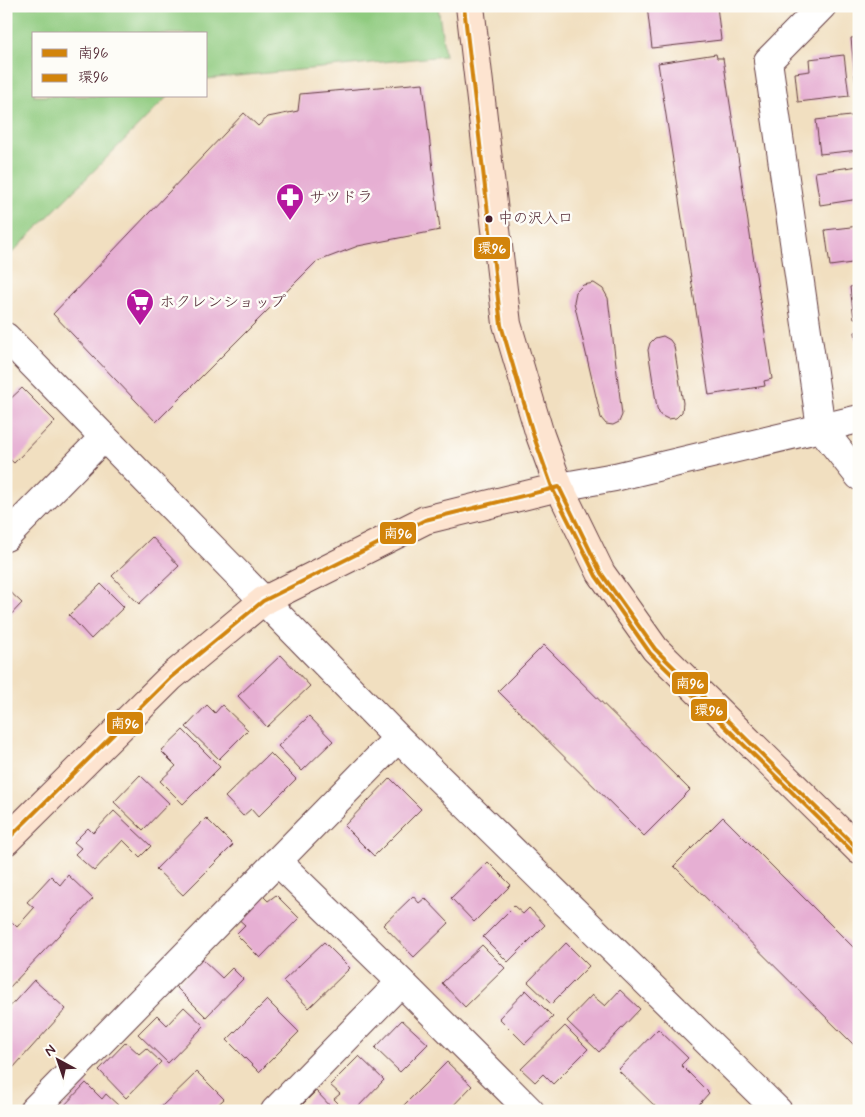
<svg xmlns="http://www.w3.org/2000/svg" width="865" height="1117" viewBox="0 0 865 1117" font-family="Mynerve,'Klee One',sans-serif">
<style>
.green{fill:#8fcb7f;stroke:#6c7555}
.building{fill:#e6afd3}
.lines{fill:none;stroke-linecap:round;stroke-linejoin:round}
.street-casing{stroke:#633c41;stroke-width:30}
.secondary-casing{stroke:#633c41;stroke-width:30}
.street{stroke:#fff;stroke-width:28}
.secondary{stroke:#fde4d0;stroke-width:28}
.bus-1-casing{stroke:#fdfcf7;stroke-width:8}
.bus-2-casing{stroke:#fdfcf7;stroke-width:8}
.bus-1{stroke:#d2840b;stroke-width:4}
.bus-2{stroke:#d2840b;stroke-width:4}
.bus-dot{fill:#4a1f2b;stroke:#fdfcf7;stroke-width:2}
.labels{text-anchor:middle;dominant-baseline:central;stroke-width:5;stroke-linejoin:round;paint-order:stroke}
.bus-label{font-size:15px;fill:#4a1f2b;stroke:#fdfcf7;text-anchor:start}
.poi-label{font-size:16px;fill:#4a1f2b;stroke:#fdfcf7;text-anchor:start}
.line-badge{stroke:#fdfcf7;stroke-width:2}
.badge-label{font-size:14px;text-anchor:middle;font-weight:bold;fill:#fff}
</style>
<rect width="100%" height="100%" fill="#fdfcf7"/>
<filter id="ink" filterUnits="userSpaceOnUse"><feTurbulence type="fractalNoise" baseFrequency=".02" numOctaves="2"/><feDisplacementMap in="SourceGraphic" scale="10" xChannelSelector="R" yChannelSelector="G"/><feConvolveMatrix kernelMatrix="1 2 1 2 8 2 1 2 1" color-interpolation-filters="sRGB"/></filter>
<filter id="wash" filterUnits="userSpaceOnUse"><feTurbulence type="fractalNoise" baseFrequency=".0096" numOctaves="4" result="noise"/><feDisplacementMap in="SourceGraphic" scale="20" xChannelSelector="R" yChannelSelector="G"/><feGaussianBlur stdDeviation="1.12" result="paint"/><feColorMatrix in="noise" values="0 0 0 0 0 0 0 0 0 0 0 0 0 0 0 0 0 1.4 0 .05"/><feComposite in="paint" operator="in"/></filter>
<g filter="url(#wash)">
<rect width="100%" height="100%" fill="#f1dfc0"/>
<path class="green" d="M6,6H438L445,56L206,79V34H34V96H168L6,259Z"/>
<g id="blocks">
<path class="building" d="M647,6H717L721,40L652,48Z
M859,37V88H856L851,38Z
M716,54L717,58H723L772,379L764,381L765,386L709,395L658,63Z
M844,55L849,96L798,102L795,73L810,71L809,59Z
M423,83L440,230L358,246L316,262L156,422L53,314L244,113L258,126L268,117L298,111L300,94Z
M859,115V150L820,154L816,120Z
M859,166V199L820,205L815,172Z
M859,226V262L830,266L825,230Z
M594,283L603,289L608,298L622,415L619,422L613,425L606,424L601,418L574,302L576,292L583,285Z
M859,285V318H854L850,287Z
M859,331V350H858L855,332Z
M663,336L670,340L674,346L683,403L682,412L676,418L668,419L660,415L657,408L648,350L650,343L655,338Z
M22,388L55,421L14,463L6,456V403Z
M152,537L179,566L139,604L112,576Z
M101,584L124,607L91,639L69,615Z
M6,588L22,603L6,620Z
M544,645L690,790L644,836L498,691Z
M281,655L310,686L267,727L238,696Z
M207,705L215,713L222,705L248,730L219,759L186,727Z
M309,716L333,741L302,771L278,746Z
M183,730L220,767L183,804L160,781L176,766L161,751Z
M270,753L296,779L258,817L251,809L243,816L225,797Z
M140,775L169,803L143,830L114,802Z
M390,778L421,809L374,856L344,826Z
M114,811L151,846L140,857L123,840L94,871L75,854L81,848L74,842L88,828L93,833Z
M723,817L859,953V1050L674,866Z
M206,818L233,845L183,895L156,869Z
M488,862L511,885L474,922L451,898Z
M68,875L93,899L8,989L6,988V920L8,918L17,927L34,908L27,902L51,876L60,885Z
M259,892L268,901L276,895L299,918L260,958L236,934L245,925L235,916Z
M413,896L419,903L425,898L449,923L414,957L383,925Z
M514,906L523,914L529,908L545,925L508,962L483,937Z
M324,942L350,968L309,1008L283,981Z
M566,943L589,966L551,1004L528,982Z
M482,945L505,968L465,1007L442,983Z
M202,959L222,978L232,968L243,979L206,1017L175,986Z
M34,980L66,1009L13,1068L6,1062V1011Z
M526,990L553,1017L525,1044L499,1018Z
M620,990L640,1009L599,1052L567,1021L592,995L605,1006Z
M267,1000L299,1032L259,1072L227,1040Z
M184,1007L204,1026L168,1063L138,1034L157,1015L167,1025Z
M402,1020L428,1044L400,1072L375,1048Z
M565,1026L588,1049L553,1084L543,1074L535,1082L521,1069Z
M658,1029L688,1058L681,1065L709,1093L693,1111H660L618,1070Z
M126,1042L139,1054L146,1048L161,1062L126,1098L99,1070Z
M359,1056L384,1080L354,1111H346L334,1099L340,1094L330,1085Z
M447,1062L472,1086L448,1111H408L403,1106Z
M197,1072L224,1099L211,1111H165L161,1107Z
M86,1083L102,1099L106,1094L120,1107L116,1111H59Z
M316,1091L335,1111H296Z"/>
</g>
</g>
<g filter="url(#ink)">
<use href="#blocks" fill-opacity="0" stroke="#633c41" stroke-width="1"/>
<g class="lines">
<g class="street-casing">
<path id="street" d="M822,6L768,61L821,428L859,476
M6,337L398,738L778,1111
M559,487L615,477L859,419
M6,537L104,437
M277,861L401,982L530,1111
M33,1111L398,738
M275,1111L401,982"/>
</g>
<g class="secondary-casing">
<path id="secondary" d="M470,6L507,324L540,435L559,487L601,573L655,649L859,850
M6,841L170,678L263,601L425,520L559,487"/>
</g>
<use href="#street" class="street"/>
<use href="#secondary" class="secondary"/>
<g class="bus-1-casing">
<path id="bus-1" d="M559,487L601,573L655,649L859,850
M6,841L170,678L263,601L425,520L559,487"/>
</g>
<g class="bus-2-casing">
<path id="bus-2" d="M464,7L501,325L534,437L553,490L596,576L650,653L855,854"/>
</g>
<use href="#bus-1" class="bus-1"/>
<use href="#bus-2" class="bus-2"/>
</g>
</g>
<defs>
<g id="pharmacy-pin" transform="scale(1.4375)"><path d="M0 17L-7.5 6A9.5 9.5 0 1 1 7.5 6Z" fill="#b5179e" stroke="#fdfcf7"/><path d="M-2-6h4v4h4v4h-4v4h-4v-4h-4v-4h4Z" fill="#fff"/></g>
<g id="supermarket-pin" transform="scale(1.4375)"><path d="M0 17L-7.5 6A9.5 9.5 0 1 1 7.5 6Z" fill="#b5179e" stroke="#fdfcf7"/><path d="M-6-5.5h2.5l.6 2H6L4.5 2H-2.5L-4.4-4H-6ZM-1.5 3.2a1.3 1.3 0 1 0 .1 0ZM3 3.2a1.3 1.3 0 1 0 .1 0Z" fill="#fff"/></g>
</defs>
<g fill-rule="evenodd">
<use href="#pharmacy-pin" x="290" y="197"/>
<use href="#supermarket-pin" x="140" y="302"/>
</g>
<circle class="bus-dot" cx="489" cy="219" r="4.5"/>
<g class="labels">
<g class="bus-label">
<text x="498" y="219">中の沢入口</text>
</g>
<g class="poi-label">
<text x="309" y="197">サツドラ</text>
<text x="159" y="302">ホクレンショップ</text>
</g>
</g>
<g class="line-badge">
<rect x="473" y="236" width="38" height="24" rx="5" fill="#d2840b"/>
<rect x="379" y="521" width="38" height="24" rx="5" fill="#d2840b"/>
<rect x="671" y="671" width="38" height="24" rx="5" fill="#d2840b"/>
<rect x="690" y="698" width="38" height="24" rx="5" fill="#d2840b"/>
<rect x="106" y="711" width="38" height="24" rx="5" fill="#d2840b"/>
</g>
<g class="badge-label">
<text x="492" y="253">環96</text>
<text x="398" y="538">南96</text>
<text x="690" y="688">南96</text>
<text x="709" y="715">環96</text>
<text x="125" y="728">南96</text>
</g>
<rect width="865" height="1117" fill="none" stroke="#fdfcf7" stroke-width="25"/>
<rect x="32" y="32" width="175" height="65" fill="#fdfcf7" stroke="#b5a4a5"/>
<rect x="42" y="49" width="25" height="8" fill="#d2840b" stroke="#b5a4a5"/>
<text x="78" y="58" font-size="15" fill="#4a1f2b">南96</text>
<rect x="42" y="74" width="25" height="8" fill="#d2840b" stroke="#b5a4a5"/>
<text x="78" y="82" font-size="15" fill="#4a1f2b">環96</text>
<g transform="translate(58 1060) rotate(320)" stroke="#fdfcf7" stroke-width="4" paint-order="stroke">
<path d="M0-4L9 19L0 12L-9 19Z" fill="#4a1f2b"/>
<text y="-8" font-size="14" font-weight="bold" text-anchor="middle" fill="#4a1f2b">N</text>
</g>
</svg>
